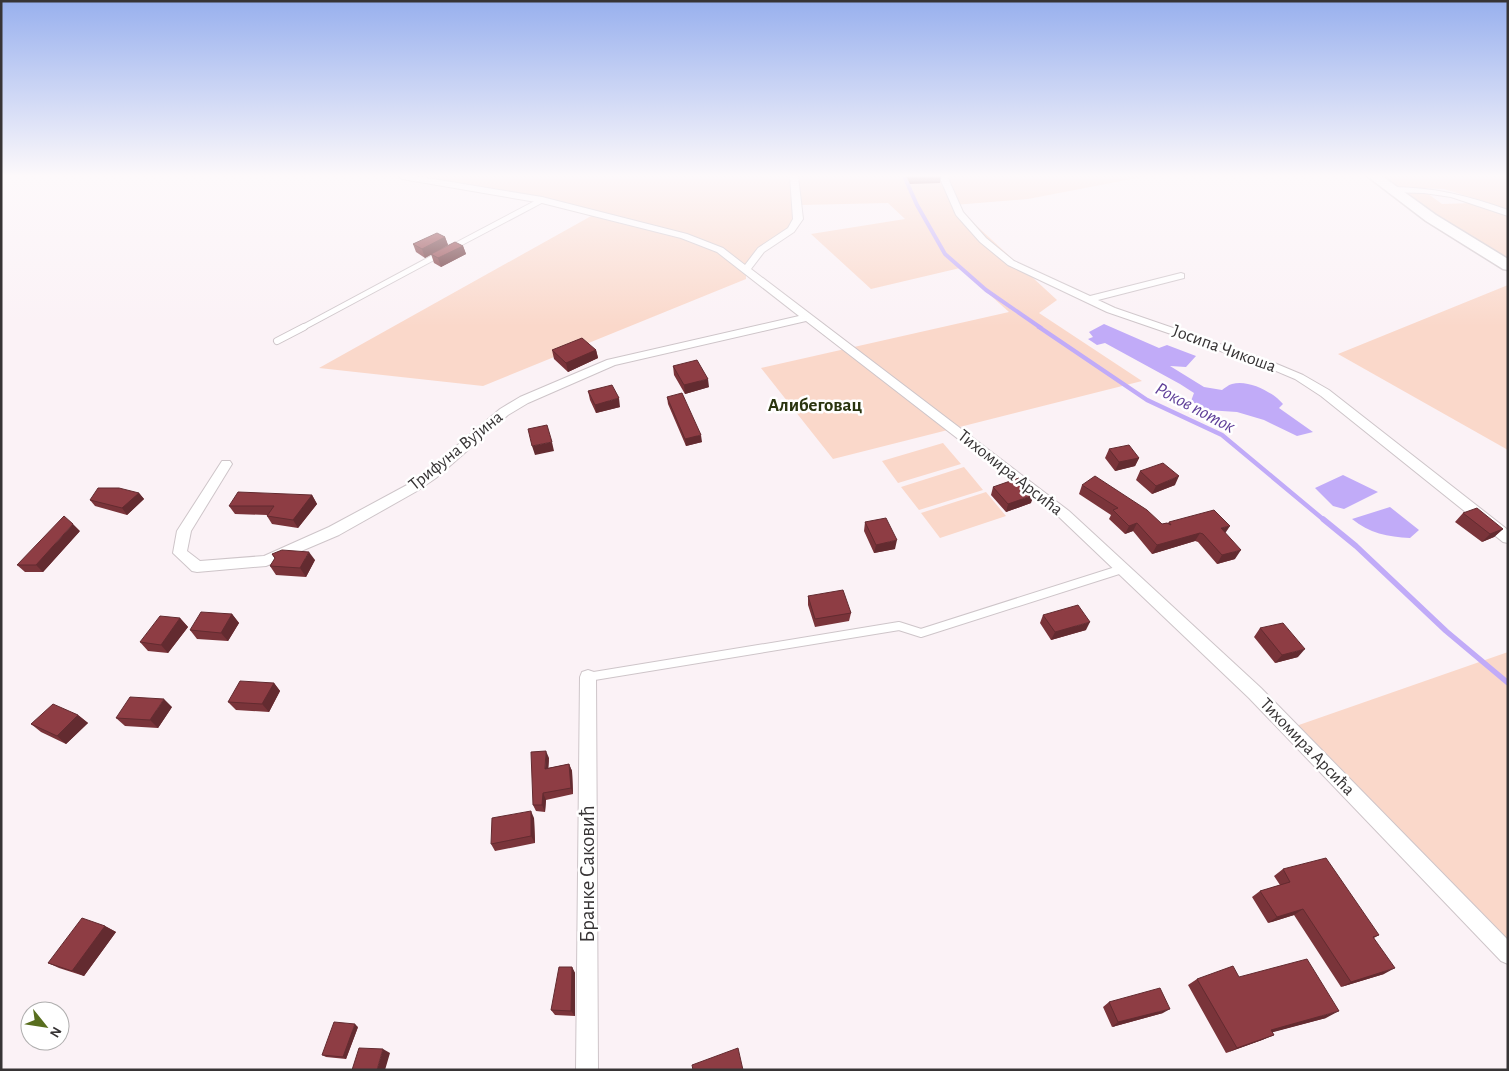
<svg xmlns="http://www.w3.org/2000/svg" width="1509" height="1071" viewBox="0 0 1509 1071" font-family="'Alegreya Sans',sans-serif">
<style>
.green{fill:#fad8ca}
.water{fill:#c1abf8}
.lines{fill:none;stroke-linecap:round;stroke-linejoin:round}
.stream-far2{stroke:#c1abf8;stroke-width:4}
.stream-far1{stroke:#c1abf8;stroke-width:4.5}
.stream{stroke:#c1abf8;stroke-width:5.5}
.service-far2-casing{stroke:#cec5c9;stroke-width:7}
.service-far1-casing{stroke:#cec5c9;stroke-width:8}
.service-casing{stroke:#cec5c9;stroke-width:10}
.minor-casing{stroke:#cec5c9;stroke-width:2}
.primary-casing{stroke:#cec5c9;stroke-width:3}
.service-far2{stroke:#fff;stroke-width:5}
.service-far1{stroke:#fff;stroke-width:6}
.service{stroke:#fff;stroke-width:8}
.minor{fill:#fff;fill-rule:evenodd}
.primary{fill:#fff;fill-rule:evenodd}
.wall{fill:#7a343a}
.shaded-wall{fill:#632b30}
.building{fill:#8e3d44;stroke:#632b30}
.labels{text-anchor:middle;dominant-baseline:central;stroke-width:5;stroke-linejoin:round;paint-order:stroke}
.street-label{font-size:18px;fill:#373435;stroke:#fff}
.neighbourhood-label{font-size:19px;font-weight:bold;fill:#2a350f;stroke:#fff}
.water-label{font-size:19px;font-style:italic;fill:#5f3f98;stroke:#fff}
.near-street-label{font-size:21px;fill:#373435;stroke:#fff}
</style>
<rect width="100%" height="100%" fill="#fbf2f6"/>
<path class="green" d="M383,176H1147L1028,199L954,205L1057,300L1039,313L1142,381L833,459L761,368L1009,312L960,268L871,289L811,234L905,219L888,203L800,205L798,228L746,265V279L483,386L319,368L593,215L494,193Z
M1378,176H1508V209L1444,189L1394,187Z
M1401,192L1427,193L1442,204L1473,203L1508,217V262Z
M1508,285V450L1338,354Z
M943,443L961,464L898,483L882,461Z
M964,467L983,490L919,510L901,487Z
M986,492L1006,516L940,538L921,513Z
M1508,652V940L1296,726Z"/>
<path class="water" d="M1104,324L1159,348L1167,345L1196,356L1186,367L1170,366L1204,387L1222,390C1225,388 1228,385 1232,384C1248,379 1273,392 1283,404L1279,408L1313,432L1297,436L1264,420L1237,412L1207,410L1191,401L1194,393L1180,384L1105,343L1097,345L1088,339L1093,337L1089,332Z
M1343,475L1378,492L1344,509L1333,506L1315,488Z
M1390,507L1419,530L1410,538C1388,537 1369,533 1352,519Z"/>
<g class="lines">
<path class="stream-far2" d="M904,176L917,205L945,254L986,290L1041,328"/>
<path class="stream-far1" d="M1039,327L1147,400L1222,435L1324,520"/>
<path class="stream" d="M1323,519L1356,546L1446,631L1508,683"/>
<g class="service-far2-casing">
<path id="service-far2" d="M451,248L542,200
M302,328L440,254"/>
</g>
<g class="service-far1-casing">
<path id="service-far1" d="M277,341L304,327"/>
</g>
<g class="service-casing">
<path id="service" d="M588,677L899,626L921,633L1122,569"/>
</g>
<g class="minor-casing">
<path id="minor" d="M398,176H415L542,197L687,234L723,248L745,265L758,248L788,228L793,219L790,176H798L803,219L794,232L764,252L751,269L1069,511L1261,688L1508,940V964L1501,961L1249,698L1059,517L806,321L615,365L528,403L508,415L436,478L417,491L339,535L266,566L197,572L192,571L173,553L177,531L222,461H230L232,464L191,531L187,551L200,561L264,556L329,527L407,485L426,472L500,409L520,397L607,360L799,316L717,252L681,238L542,203L402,179Z
M939,176H947L963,212L986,238L1014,261L1090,296L1181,273L1184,274V278L1098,300L1115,308L1272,362L1303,375L1329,390L1508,530V543L1503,542L1321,396L1295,379L1264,366L1107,312L1008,265L980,242L956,215Z
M1392,187C1433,187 1469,196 1508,210V216L1451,197L1424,193L1389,192V188Z
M588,670L594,672L596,677L598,1070H576L580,677L582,672Z"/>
</g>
<g class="primary-casing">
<path id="primary" d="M1367,176H1382L1436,215L1508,259V270L1503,269L1426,221Z"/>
</g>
<use href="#service-far2" class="service-far2"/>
<use href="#service-far1" class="service-far1"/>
<use href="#service" class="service"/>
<use href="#minor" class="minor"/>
<use href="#primary" class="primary"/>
</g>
<path class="wall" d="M906,176H941L940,183L910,184Z
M445,237L448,245L425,258L416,252L413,244Z
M463,246L466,254L441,267L434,263L431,254Z
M552,350H596L598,358L568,372L554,359Z
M673,366L709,387L685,394L674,375Z
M588,391L620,407L596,413L590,400Z
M667,397L702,442L686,446L668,404Z
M1109,449L1139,458L1135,466L1115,471L1105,458Z
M1140,471L1175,485L1152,494L1136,480Z
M1082,485L1162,524L1168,523L1169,522L1225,533L1235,559L1217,564L1198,542L1195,541L1152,554L1133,531L1125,534L1109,519L1111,515L1079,494Z
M993,487L1031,503L1006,512L991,495Z
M139,493L144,499L127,515L95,506L90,500Z
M312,495L317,504L298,528L272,524L267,516V515L235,514L229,506Z
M1463,513L1503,529L1494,537L1482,542L1455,522Z
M865,522L895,549L874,553L864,531Z
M80,531L43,572H25L17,565Z
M272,554L315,560L306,577L276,575L270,566L275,559Z
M808,596L851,613L849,621L815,627L808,605Z
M232,614L239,623L228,641L197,639L190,630Z
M1043,615L1086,630L1051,640L1040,623Z
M180,618L188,627L168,653L148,651L140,642Z
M1260,628L1298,657L1275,663L1254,637Z
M274,683L280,691L269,712L236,710L228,702Z
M172,707L158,728L125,726L116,718Z
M78,715L88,723L66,744L41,732L31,724Z
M549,758L548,768L569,764L572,771L573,794L546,800L545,812L536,811L533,805Z
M534,818L535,843L495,851L491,844Z
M1283,869L1379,935L1374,938L1384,974L1341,987L1294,915L1268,923L1252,897L1260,891L1280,885L1274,876Z
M105,926L116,932L84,976L59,968L48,963Z
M572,967L575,973V1016L555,1015L551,1010Z
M1239,977L1326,1018L1272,1032L1274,1035L1262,1040L1226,1053L1188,985L1197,979Z
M1109,1002L1163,1013L1112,1027L1103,1007Z
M358,1027L346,1059L326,1057L322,1055Z"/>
<path class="shaded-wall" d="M445,237L448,245L425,258L422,249Z
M463,246L466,254L441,267L438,258Z
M596,350L598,358L568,372L566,363Z
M708,379L709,387L685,394L684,385Z
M619,398L620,407L596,413L595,405Z
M701,435L702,442L686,446L685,439Z
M552,442L554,451L535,455L532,446Z
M1139,458L1135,466L1115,471L1119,462Z
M1179,476L1175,485L1152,494L1156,486Z
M139,493L144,499L127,515L122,508Z
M312,495L317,504L298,528L293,520Z
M1034,495L1031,503L1006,512L1008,504Z
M1137,523L1133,531L1125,534L1129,526Z
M73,524L80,531L43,572L36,565Z
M1230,526L1224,535L1221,528Z
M1503,529L1494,537L1482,542L1490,534Z
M1200,533L1195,541L1152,554L1157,545Z
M897,540L895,549L874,553L876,545Z
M1241,550L1235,559L1217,564L1222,555Z
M309,552L315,560L306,577L300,568Z
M232,614L239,623L228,641L221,633Z
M180,618L188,627L168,653L161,645Z
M1090,622L1086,630L1051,640L1055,632Z
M1305,649L1298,657L1275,663L1282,655Z
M274,683L280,691L269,712L262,704Z
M164,699L172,707L158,728L150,720Z
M78,715L88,723L66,744L57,736Z
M546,751L549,758L548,775L545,769Z
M569,764L572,771L573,794L571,788Z
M543,793L546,800L545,812L542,805Z
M531,811L534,818L535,843L531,836Z
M1303,909L1294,915L1268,923L1277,917Z
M105,926L116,932L84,976L72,971Z
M572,967L575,973V1016L571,1011Z
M1395,968L1384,974L1341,987L1351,982Z
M1170,1009L1163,1013L1112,1027L1118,1022Z
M1339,1011L1326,1018L1259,1036L1271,1030Z
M355,1024L358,1027L346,1059L343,1057Z
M1274,1035L1262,1040L1226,1053L1237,1048Z
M383,1049L390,1053L385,1070H377Z"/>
<path class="building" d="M437,233L445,237L422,249L413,244Z
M455,242L463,246L438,258L431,254Z
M582,338L596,350L566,363L552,350Z
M697,360L708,379L684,385L673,366Z
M612,385L619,398L595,405L588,391Z
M682,393L701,435L685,439L667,397Z
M547,425L552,442L532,446L528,429Z
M1129,445L1139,458L1119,462L1109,449Z
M1163,463L1179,476L1156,486L1140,471Z
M1095,476L1147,510L1162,524L1167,523L1171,525L1169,522L1214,510L1230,526L1221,528L1241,550L1222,555L1203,534L1200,533L1157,545L1137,523L1129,526L1113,510L1118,508L1082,485Z
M1019,478L1034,495L1008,504L993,487Z
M98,488H119L139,493L122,508L90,500Z
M238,492L312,495L293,520L267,516L274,506H229Z
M1477,508L1503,529L1490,534L1463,513Z
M64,516L73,524L36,565H17Z
M886,518L897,540L876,545L865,522Z
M282,550L309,552L300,568L270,566L275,558L272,554Z
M843,590L851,613L815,619L808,596Z
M1078,605L1090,622L1055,632L1043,615Z
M201,612L232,614L221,633L190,630Z
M160,616L180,618L161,645L140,642Z
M1283,623L1305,649L1282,655L1260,628Z
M240,681L274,683L262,704L228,702Z
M130,697L164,699L150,720L116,718Z
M53,704L78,715L57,736L31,724Z
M546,751L545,769L569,764L571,788L543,793L542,805H533L531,752Z
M531,811V836L491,844L492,818Z
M1326,858L1379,935L1373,937L1395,968L1351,982L1303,909L1277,917L1260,891L1290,882L1283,869Z
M82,918L105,926L72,971L48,963Z
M1307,959L1339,1011L1271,1030L1274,1035L1237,1048L1197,979L1233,966L1239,977Z
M559,967H572L571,1011L551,1010Z
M1160,988L1170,1009L1118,1022L1109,1002Z
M334,1022L355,1024L343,1057L322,1055Z
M359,1048L383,1049L377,1070H352Z
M738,1048L743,1070H693L692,1065Z"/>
<linearGradient id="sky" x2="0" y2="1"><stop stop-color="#98b0ee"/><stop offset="0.54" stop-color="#fdf9fb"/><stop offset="1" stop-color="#fdf9fb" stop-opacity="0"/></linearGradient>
<rect width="1509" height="326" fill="url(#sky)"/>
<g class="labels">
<g class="street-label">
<text transform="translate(1224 349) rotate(20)">Јосипа Чикоша</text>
<text transform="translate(456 451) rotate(-39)">Трифуна Вујина</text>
<text transform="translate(1010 473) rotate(38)">Тихомира Арсића</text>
<text transform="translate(1307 747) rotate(46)">Тихомира Арсића</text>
</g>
<g class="neighbourhood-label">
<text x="815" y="405">Алибеговац</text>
</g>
<g class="water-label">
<text transform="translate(1195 408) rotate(28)">Роков поток</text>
</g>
<g class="near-street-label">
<text transform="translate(587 874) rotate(-90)">Бранке Саковић</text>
</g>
</g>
<rect width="1509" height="1071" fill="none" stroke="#373435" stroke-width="5"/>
<g transform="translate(45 1026) rotate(120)"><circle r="24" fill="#ffffff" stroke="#afaeae"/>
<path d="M0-4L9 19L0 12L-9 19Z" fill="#586e1e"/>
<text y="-8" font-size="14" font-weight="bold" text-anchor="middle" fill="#373435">N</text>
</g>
</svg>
